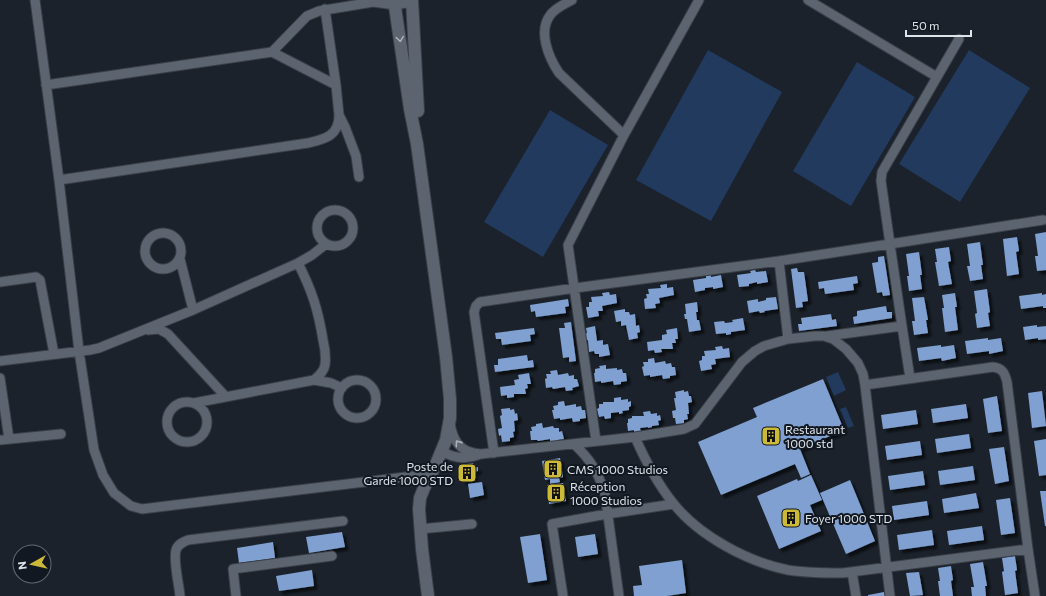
<svg xmlns="http://www.w3.org/2000/svg" width="1046" height="596" viewBox="0 0 1046 596" font-family="Commissioner,sans-serif">
<style>
.green{fill:#213a5e}
.building{fill:#7fa0d0;filter:url(#shadow)}
.lines{fill:none;stroke-linecap:round;stroke-linejoin:round}
.minor-casing{stroke:#3a3f47;stroke-width:11}
.tertiary-casing{stroke:#3a3f47;stroke-width:14}
.minor{stroke:#5c646f;stroke-width:9}
.tertiary{stroke:#5c646f;stroke-width:12}
.oneway{stroke:#abb1b9}
.labels{text-anchor:middle;dominant-baseline:central;stroke-width:4;stroke-linejoin:round;paint-order:stroke}
.poi-label{font-size:12px;fill:#dfe4eb;stroke:#121821;text-anchor:start}
</style>
<defs>
<filter id="shadow"><feDropShadow dx="3.5" dy="3.5" stdDeviation="1" flood-color="#0009"/></filter>
</defs>
<rect width="100%" height="100%" fill="#1b222b"/>
<path class="green" d="M708,50L782,92L711,221L636,180Z
M969,50L1030,88L960,202L899,164Z
M857,62L915,97L851,206L793,171Z
M550,110L608,145L543,257L484,222Z
M838,372L846,390L834,396L826,377Z
M846,407L854,426L848,428L840,409Z"/>
<path class="building" d="M1046,232V270L1037,271L1035,256H1038L1035,234Z
M1017,237L1019,251L1016,252L1019,274L1007,276L1003,239Z
M980,242L983,265H981L983,279L970,281L967,266H970L967,244Z
M949,247L951,261L948,262L952,284L939,286L935,262H937L935,249Z
M919,252L922,275H920L922,289L909,291L907,276H909L906,254Z
M884,256L890,295L883,296L882,292L877,293L872,263L878,262V257Z
M797,268L798,272H804L808,301L802,302L803,307L796,308L791,269Z
M755,270L756,272L766,271L768,282L757,284V282L749,284V286L739,287L737,275L751,273L750,271Z
M711,275V277L721,275L723,287L713,289V287L705,288V290L695,292L693,280L706,278V276Z
M857,276L858,283L853,284L854,290L825,294L824,288L819,289L818,282Z
M667,284V288L673,287L674,295L659,298L660,303L655,304L656,308L645,309L644,299L647,298L646,294H649L648,289L661,288L660,285Z
M987,289L990,312L988,313L990,326L977,328L975,314L977,313L974,291Z
M609,292L610,295L616,294L617,303L602,306L603,311H598L599,316L588,318L586,307H589V302H592L591,297L603,296L602,293Z
M955,293L957,307H955L958,330L945,332L942,308H944L942,295Z
M1042,293V295L1046,294V308H1043V306L1021,309L1019,296Z
M776,297L778,309L764,311L765,312L760,313L759,311L749,313L747,301L758,299V302L766,300V298Z
M924,297L928,320H926L928,333L914,335L912,321H915L912,298Z
M568,299L569,306L565,307L566,313L536,317L535,311L531,312L530,305Z
M697,302L698,312H696L697,320H699L701,330L689,332L687,319H685L684,314H686L685,304Z
M886,306L887,312H892V318L854,324L853,317L857,316V311Z
M625,309V312H629L630,315L635,314L636,326L639,325L640,332L637,333L638,338L629,340L626,325L621,326V321L616,322L614,311Z
M831,314L832,320L836,319L837,326L799,331L798,324H802L801,318Z
M743,318L745,330L731,332V334L726,335V333L716,334L714,322L724,321L725,323L733,322L732,320Z
M571,322L576,361L569,362V357L563,358L559,328H565L564,323Z
M1037,325V327L1046,326V339L1038,340V338L1025,340L1023,327Z
M595,326L597,341L603,340V345L608,344L610,355L599,357V354H595L594,351L589,352L588,340L585,341L584,334L587,333L586,328Z
M534,328L535,334L530,335L531,341L502,345L501,339H496L495,333Z
M677,328L678,339H675L676,343H672L673,349H661L662,352L655,353L654,350L648,351L647,342L662,340V335L667,334L666,330Z
M988,338V340L1001,338L1003,351L989,354V351L967,354L965,341Z
M941,345V347L954,345L956,358L942,361L941,358L919,361L917,348Z
M722,346L723,349L729,348L730,357L715,359L716,364L711,365L712,369L701,371L699,361L702,360V356H705L704,351L716,350L715,347Z
M527,355L528,361L533,360L534,367L495,372L494,365H498V359Z
M654,358L655,363L665,361L666,364L671,363L672,367H675L676,375L670,376V378L663,379L662,375L650,377V375L644,376L642,367L644,366L643,362H648V359Z
M606,365V369L617,368V370L622,369L623,373H626L627,381L621,382V384L614,385L613,381L601,383V381L595,382L594,373H595V369L600,368L599,366Z
M557,370L558,375L568,373L569,376L574,375V379H577L579,386L572,388L573,390L566,391L565,387L553,389L552,387L546,388L545,379L547,378L546,374H551L550,371Z
M529,373L531,384H527L528,388L525,389L526,394H514V397L507,398V395L501,396L500,387L515,385L514,380L519,379L518,375Z
M823,379L844,430L800,449L810,474L801,478L795,464L721,495L698,442L757,417L753,408Z
M684,390V392L688,391L689,396H691L692,402L688,403L689,414H687L688,419L684,420V423L676,424L675,418H673L672,411L676,410L674,398H676L675,392Z
M1042,391L1046,426L1032,428L1028,393Z
M997,396L1002,431L988,433L983,399Z
M621,397V400L628,399V402L631,401V406L629,407V410L622,411L623,413L619,414V412L611,413V418L605,419L604,416L599,417L597,409L599,408V404H603V402H614V398Z
M564,401L565,406L576,404V407L581,406L582,410H585L586,418L580,419V421L573,422L572,418L560,420V418L554,419L552,410H554L553,406L558,405V402Z
M966,404L968,418L933,423L931,409Z
M510,408V410L514,409L515,414L517,413L518,420L514,421L515,431L513,432L514,437L510,438V441L502,442L501,435L499,436L498,429L502,428L500,416L502,415L501,409Z
M916,410L918,424L883,429L881,415Z
M650,411L651,414L657,413V416L660,415L661,420L658,421L659,425L652,426V427L648,428V427L640,428L641,432L634,433V430L628,431L627,423H628V419L632,418V416H644L643,412Z
M542,423L543,428L553,426L554,428H559V432L562,431L564,439L557,440L558,443L550,444V439L538,441L537,440H531L530,431H532L531,427L536,426V424Z
M969,434L971,448L937,453L935,439Z
M1046,439V475L1039,476L1034,441Z
M920,441L922,455L887,460L885,446Z
M1004,447L1009,481L995,484L989,449Z
M560,458L563,477L559,478L560,482L550,484V479L545,480L542,461Z
M473,463L474,468L478,467V471L474,472L475,480L463,482L459,465Z
M973,466L975,480L940,485L938,471Z
M923,471L925,485L890,490L888,476Z
M811,475L822,500L810,505L821,531L779,549L757,496L797,479L798,481Z
M850,480L875,541L846,554L820,493Z
M482,482L484,495L470,498L468,484Z
M563,483L566,501L549,504L547,485Z
M1040,491H1046V526H1045Z
M976,493L979,508L944,513L942,499Z
M1010,498L1015,533L1001,535L996,500Z
M927,501L929,515L894,520L892,506Z
M982,526L984,540L949,545L947,531Z
M932,530L934,545L899,550L897,535Z
M342,532L345,547L309,553L306,537Z
M540,534L547,580L528,583L520,537Z
M595,534L598,554L578,557L575,537Z
M273,542L275,558L239,563L237,548Z
M1015,556L1017,570L1015,571L1018,593L1005,595L1002,572L1004,571L1002,558Z
M682,560L686,593L667,596H634L633,586L642,585L639,566Z
M983,562L987,586H985L986,596H972L971,587H974L970,564Z
M951,566L953,580L951,581L953,596H940L938,581H940L938,568Z
M312,570L314,586L279,591L276,576Z
M919,572L923,595L910,596L906,573Z
M884,592L885,596H868V595Z"/>
<g class="lines">
<g class="minor-casing">
<path id="minor" d="M35,0L59,180L79,351L94,450L103,475L114,493L131,506L142,509L430,474
M572,0C564,4 556,8 551,14C537,31 549,58 559,73L624,135
M808,0L937,77
M325,9L336,85L339,115L345,127L356,156L359,177
M959,39L882,172L881,181L890,244L1043,220
M272,52L307,16L319,11L373,2L395,5L412,2
M46,85L272,52L336,85
M59,180L308,143C325,139 339,136 339,115
M317 228a18 18 0 1 1 36 0a18 18 0 1 1-36 0Z
M145 251a18 18 0 1 1 36 0a18 18 0 1 1-36 0Z
M180,259L193,310
M779,261L890,244L902,326L827,336
M298,263C312,291 318,309 323,340C325,348 326,357 325,365C324,371 319,376 314,380
M0,282L36,277L40,280L54,354
M902,326L910,378
M148,330L159,329L168,334L226,397
M0,361L90,350L99,348L193,310L298,263L312,255L326,244
M0,378L9,439
M338 399a19 19 0 1 1 38 0a19 19 0 1 1-38 0Z
M865,385L993,367C1003,368 1005,374 1007,382L1028,549
M167 422a20 20 0 1 1 40 0a20 20 0 1 1-40 0Z
M194,403L314,380L331,383L342,388
M450,423C453,442 461,453 481,454L635,437L684,429L695,424L742,362L755,351L764,346L788,339L815,336H824L833,339L846,349L858,363L863,374L865,385L890,596
M635,437C645,460 657,483 673,503C699,536 748,562 788,570C806,573 824,573 843,573L1028,549L1035,596
M0,440L61,434
M596,441L568,245L624,135L699,0
M574,444C591,460 598,472 605,494L619,596
M442,451C453,458 464,460 478,455
M494,453L474,312L476,306L480,302L575,288L779,261L788,339
M420,529L472,524
M852,572L856,596
M180,596C179,584 173,561 176,550C178,544 183,542 188,540L343,521
M236,596L233,569L332,556
M563,596L552,524L607,514L674,504"/>
</g>
<g class="tertiary-casing">
<path id="tertiary" d="M394,0L410,109L417,144L446,357L450,399V418L446,440L437,462L424,488L420,498L419,509L422,549L428,596
M412,0L418,111"/>
</g>
<use href="#minor" class="minor"/>
<use href="#tertiary" class="tertiary"/>
</g>
<defs><path id="oneway-chevron" d="M-2-3.5L2.5 0L-2 3.5" fill="none" stroke-width="1.6" stroke-linecap="round" stroke-linejoin="round"/></defs>
<g class="oneway">
<use href="#oneway-chevron" transform="translate(400 39) rotate(82)"/>
<use href="#oneway-chevron" transform="translate(458 443) rotate(-125)"/>
</g>
<defs>
<g id="building-square" transform="scale(1)"><rect x="-9" y="-9" width="18" height="18" rx="4" fill="#cdb938" stroke="#121821"/><path d="M-4-6H4V6H1V3H-1V6H-4ZM-2.5-4.3h1.7v1.8h-1.7ZM.8-4.3h1.7v1.8H.8ZM-2.5-1h1.7V.8h-1.7ZM.8-1h1.7V.8H.8Z" fill="#111"/></g>
</defs>
<g fill-rule="evenodd">
<use href="#building-square" x="771" y="436"/>
<use href="#building-square" x="553" y="469"/>
<use href="#building-square" x="467" y="473"/>
<use href="#building-square" x="556" y="493"/>
<use href="#building-square" x="791" y="518"/>
</g>
<g class="labels">
<g class="poi-label">
<text x="785" y="429">Restaurant<tspan x="785" dy="14">1000 std</tspan></text>
<text x="453" y="466" text-anchor="end">Poste de<tspan x="453" dy="14">Garde 1000 STD</tspan></text>
<text x="567" y="469">CMS 1000 Studios</text>
<text x="570" y="486">Réception<tspan x="570" dy="14">1000 Studios</tspan></text>
<text x="805" y="518">Foyer 1000 STD</text>
</g>
</g>
<g transform="translate(32 564) rotate(262)"><circle r="19" fill="#121821" stroke="#646a72"/>
<path d="M0-3L7 15L0 10L-7 15Z" fill="#cdb938"/>
<text y="-6" font-size="11" font-weight="bold" text-anchor="middle" fill="#dfe4eb">N</text>
</g>
<path d="M906 30v6h65v-6" fill="none" stroke="#dfe4eb" stroke-width="2"/>
<text x="912" y="30" font-size="12" fill="#dfe4eb" stroke="#121821" stroke-width="3" paint-order="stroke">50 m</text>
</svg>
